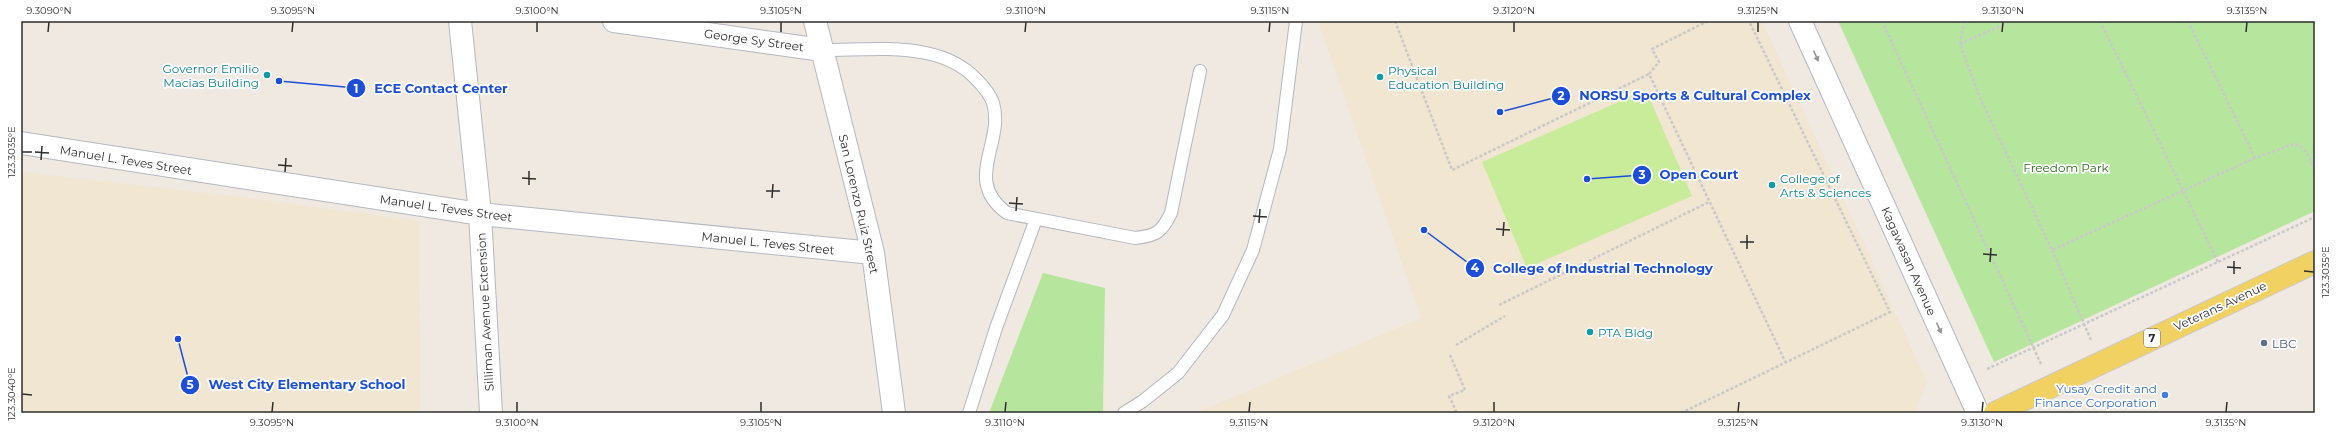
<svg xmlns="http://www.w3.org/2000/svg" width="2336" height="434" viewBox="0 0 2336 434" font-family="Montserrat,sans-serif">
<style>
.education{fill:#f0e6d1}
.green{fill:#b6e59e}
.pitch{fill:#c9ec9a}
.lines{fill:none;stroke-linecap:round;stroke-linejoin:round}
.service-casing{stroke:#b4b7c1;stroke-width:14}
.minor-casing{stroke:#b4b7c1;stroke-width:24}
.primary-casing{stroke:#c9c9c9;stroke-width:24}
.path{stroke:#c9c9c9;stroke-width:2.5;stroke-dasharray:3 2;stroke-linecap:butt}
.service{stroke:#fff;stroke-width:12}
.minor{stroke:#fff;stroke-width:22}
.primary{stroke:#f2d163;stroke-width:22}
.oneway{fill:#969696}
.ticks{fill:none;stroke:#2e2e2e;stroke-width:1.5}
.culture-dot{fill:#0f9aa8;stroke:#fff;stroke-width:1.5}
.service-dot{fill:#5c6f8a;stroke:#fff;stroke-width:1.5}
.shop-dot{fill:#3f7fe0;stroke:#fff;stroke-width:1.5}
.labels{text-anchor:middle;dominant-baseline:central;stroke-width:3.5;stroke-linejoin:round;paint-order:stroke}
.shield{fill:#fff;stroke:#6d6d6d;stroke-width:1}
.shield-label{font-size:11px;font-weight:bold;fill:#2e2e2e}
.street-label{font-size:12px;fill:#2e2e2e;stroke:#fff}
.culture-label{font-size:12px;fill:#0d838f;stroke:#fff;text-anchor:start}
.park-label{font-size:12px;fill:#2c6e1b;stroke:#fff}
.service-label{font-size:12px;fill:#4e5e75;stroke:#fff;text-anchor:start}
.shop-label{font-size:12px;fill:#366cbe;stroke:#fff;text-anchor:end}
.leader{fill:none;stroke:#1d4ed8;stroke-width:1.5}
.callout-dot{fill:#1d4ed8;stroke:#fff;stroke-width:1.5}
.mark-label{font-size:12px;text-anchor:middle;font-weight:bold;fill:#fff}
.callout-label{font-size:13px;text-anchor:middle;font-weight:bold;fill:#1d4ed8;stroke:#fff;stroke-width:3.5;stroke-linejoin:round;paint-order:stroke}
.neatline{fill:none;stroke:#2e2e2e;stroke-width:1.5}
.ticks-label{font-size:10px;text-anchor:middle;fill:#2e2e2e}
</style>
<rect width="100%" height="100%" fill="#efe9e1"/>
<path class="education" d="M1318,21H1762L1927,382L1915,413H1195L1421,318Z
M21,172L242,197L419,221L420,413H21Z"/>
<path class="green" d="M1838,21H2315V211L1994,362Z
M1043,273L1105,288L1103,411L1099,413H989Z"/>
<path class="pitch" d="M1646,90L1692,196L1527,268L1482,162Z"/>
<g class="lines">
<g class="service-casing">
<path id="service" d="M822,50C856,50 893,46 926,53C945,57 962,64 976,79C983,86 990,94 993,103C1005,143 962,180 1007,213L1135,238C1156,236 1162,232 1171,213L1200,71
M969,413L996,328L1036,219
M1124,413L1143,401L1178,373L1223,315L1253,250L1280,149L1296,21"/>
</g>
<g class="minor-casing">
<path id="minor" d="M460,21L480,214L491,413
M614,21L822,50
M815,21L873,253L894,413
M1800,21L1978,413
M21,143L480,214L873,253"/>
</g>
<g class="primary-casing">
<path id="primary" d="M1995,413L2315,262"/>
</g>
<path class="path" d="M1395,21L1452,170L1649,74
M1708,21L1652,49L1659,62L1649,74L1785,361
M1882,21L2041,364
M1964,21L1960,44L1980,98L2052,250L2255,158L2294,144C2307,146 2310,160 2315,171
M2100,21L2218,262
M2188,21L2255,158
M1960,44L2011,21
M2052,250L2091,340
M1499,305L1709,202
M1456,345L1505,316
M1450,355L1465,390L1449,396L1457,413
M1987,369L2315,217
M1681,413L1890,312L1749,21"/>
<use href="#service" class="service"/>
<use href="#minor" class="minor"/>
<use href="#primary" class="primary"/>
</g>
<defs><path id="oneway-solid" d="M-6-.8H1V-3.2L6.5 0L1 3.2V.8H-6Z"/></defs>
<g class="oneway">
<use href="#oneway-solid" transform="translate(1816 56) rotate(66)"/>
<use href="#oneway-solid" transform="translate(1939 328) rotate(66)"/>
</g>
<path class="ticks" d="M48,32L49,22M292,32L293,22M537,32V22M781,32V22M1025,32L1026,22M1269,32L1270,22M1514,32V22M1758,32V22M2002,32L2003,22M2246,32L2247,22M22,152H32M35,152L49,153M41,160L42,146M278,165L292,166M285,172L286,158M522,178L536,179M529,185V171M766,191H780M772,198L773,184M1009,203L1023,204M1016,211L1017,197M1253,216L1267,217M1259,223L1260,209M1496,229L1510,230M1503,236L1504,222M1740,242H1754M1747,249V235M1983,254L1997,255M1990,262L1991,248M2227,267L2241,268M2304,271L2314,272M2234,274V261M22,394L32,395M272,412L273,402M517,412V402M761,412V402M1005,412L1006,402M1249,412L1250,402M1494,412V402M1738,412L1739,402M1982,412L1983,402M2226,412L2227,402"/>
<g class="culture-dot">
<circle cx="267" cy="75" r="4"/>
<circle cx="1380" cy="77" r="4"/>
<circle cx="1772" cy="185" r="4"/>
<circle cx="1590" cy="332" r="4"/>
</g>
<circle class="service-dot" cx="2264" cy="343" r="4"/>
<circle class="shop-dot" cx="2165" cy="395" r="4"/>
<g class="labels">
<rect class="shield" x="2144" y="329" width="16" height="18" rx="3"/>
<g class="shield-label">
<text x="2152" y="338">7</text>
</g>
<g class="street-label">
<text transform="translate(754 40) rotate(8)">George Sy Street</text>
<text transform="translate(126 160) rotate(9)">Manuel L. Teves Street</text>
<text transform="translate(859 204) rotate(77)">San Lorenzo Ruiz Street</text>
<text transform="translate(446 208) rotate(8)">Manuel L. Teves Street</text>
<text transform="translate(768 243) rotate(6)">Manuel L. Teves Street</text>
<text transform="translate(1909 261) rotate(66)">Kagawasan Avenue</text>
<text transform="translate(2220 306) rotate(-25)">Veterans Avenue</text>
<text transform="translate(485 312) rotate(-93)">Silliman Avenue Extension</text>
</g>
<g class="culture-label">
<text x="259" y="68" text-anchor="end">Governor Emilio<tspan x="259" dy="14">Macias Building</tspan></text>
<text x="1388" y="70">Physical<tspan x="1388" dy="14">Education Building</tspan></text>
<text x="1780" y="178">College of<tspan x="1780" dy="14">Arts &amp; Sciences</tspan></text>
<text x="1598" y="332">PTA Bldg</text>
</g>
<g class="park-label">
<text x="2066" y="167">Freedom Park</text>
</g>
<g class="service-label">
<text x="2272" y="343">LBC</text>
</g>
<g class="shop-label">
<text x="2157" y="388">Yusay Credit and<tspan x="2157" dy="14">Finance Corporation</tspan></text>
</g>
</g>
<path class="leader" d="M279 81L356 88M1500 112L1561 96M1587 179L1642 175M1424 230L1475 268M178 339L190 385"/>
<g class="callout-dot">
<circle cx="279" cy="81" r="4"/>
<circle cx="1500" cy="112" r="4"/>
<circle cx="1587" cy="179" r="4"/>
<circle cx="1424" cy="230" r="4"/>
<circle cx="178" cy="339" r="4"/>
<circle cx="356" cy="88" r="10"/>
<circle cx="1561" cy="96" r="10"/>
<circle cx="1642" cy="175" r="10"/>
<circle cx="1475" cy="268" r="10"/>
<circle cx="190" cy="385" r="10"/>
</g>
<g class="mark-label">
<text x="356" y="93">1</text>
<text x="1561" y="100">2</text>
<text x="1642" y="179">3</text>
<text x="1475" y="272">4</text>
<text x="190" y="389">5</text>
</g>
<g class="callout-label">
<text x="441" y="93">ECE Contact Center</text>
<text x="1695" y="100">NORSU Sports &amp; Cultural Complex</text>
<text x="1699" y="179">Open Court</text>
<text x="1603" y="273">College of Industrial Technology</text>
<text x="307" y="389">West City Elementary School</text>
</g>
<rect width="2336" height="434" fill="none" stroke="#ffffff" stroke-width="44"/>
<rect x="22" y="22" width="2292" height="390" class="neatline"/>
<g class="ticks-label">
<text x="49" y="14">9.3090°N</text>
<text x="293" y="14">9.3095°N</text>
<text x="537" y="14">9.3100°N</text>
<text x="781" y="14">9.3105°N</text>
<text x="1026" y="14">9.3110°N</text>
<text x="1270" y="14">9.3115°N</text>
<text x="1514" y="14">9.3120°N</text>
<text x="1758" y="14">9.3125°N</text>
<text x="2003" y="14">9.3130°N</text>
<text x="2247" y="14">9.3135°N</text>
<text transform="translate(11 152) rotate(-90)" y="4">123.3035°E</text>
<text transform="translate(2325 272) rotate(-90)" y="4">123.3035°E</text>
<text transform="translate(11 394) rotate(-90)" y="4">123.3040°E</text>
<text x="272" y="426">9.3095°N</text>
<text x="517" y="426">9.3100°N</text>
<text x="761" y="426">9.3105°N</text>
<text x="1005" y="426">9.3110°N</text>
<text x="1249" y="426">9.3115°N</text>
<text x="1494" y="426">9.3120°N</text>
<text x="1738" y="426">9.3125°N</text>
<text x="1982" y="426">9.3130°N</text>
<text x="2226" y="426">9.3135°N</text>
</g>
</svg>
